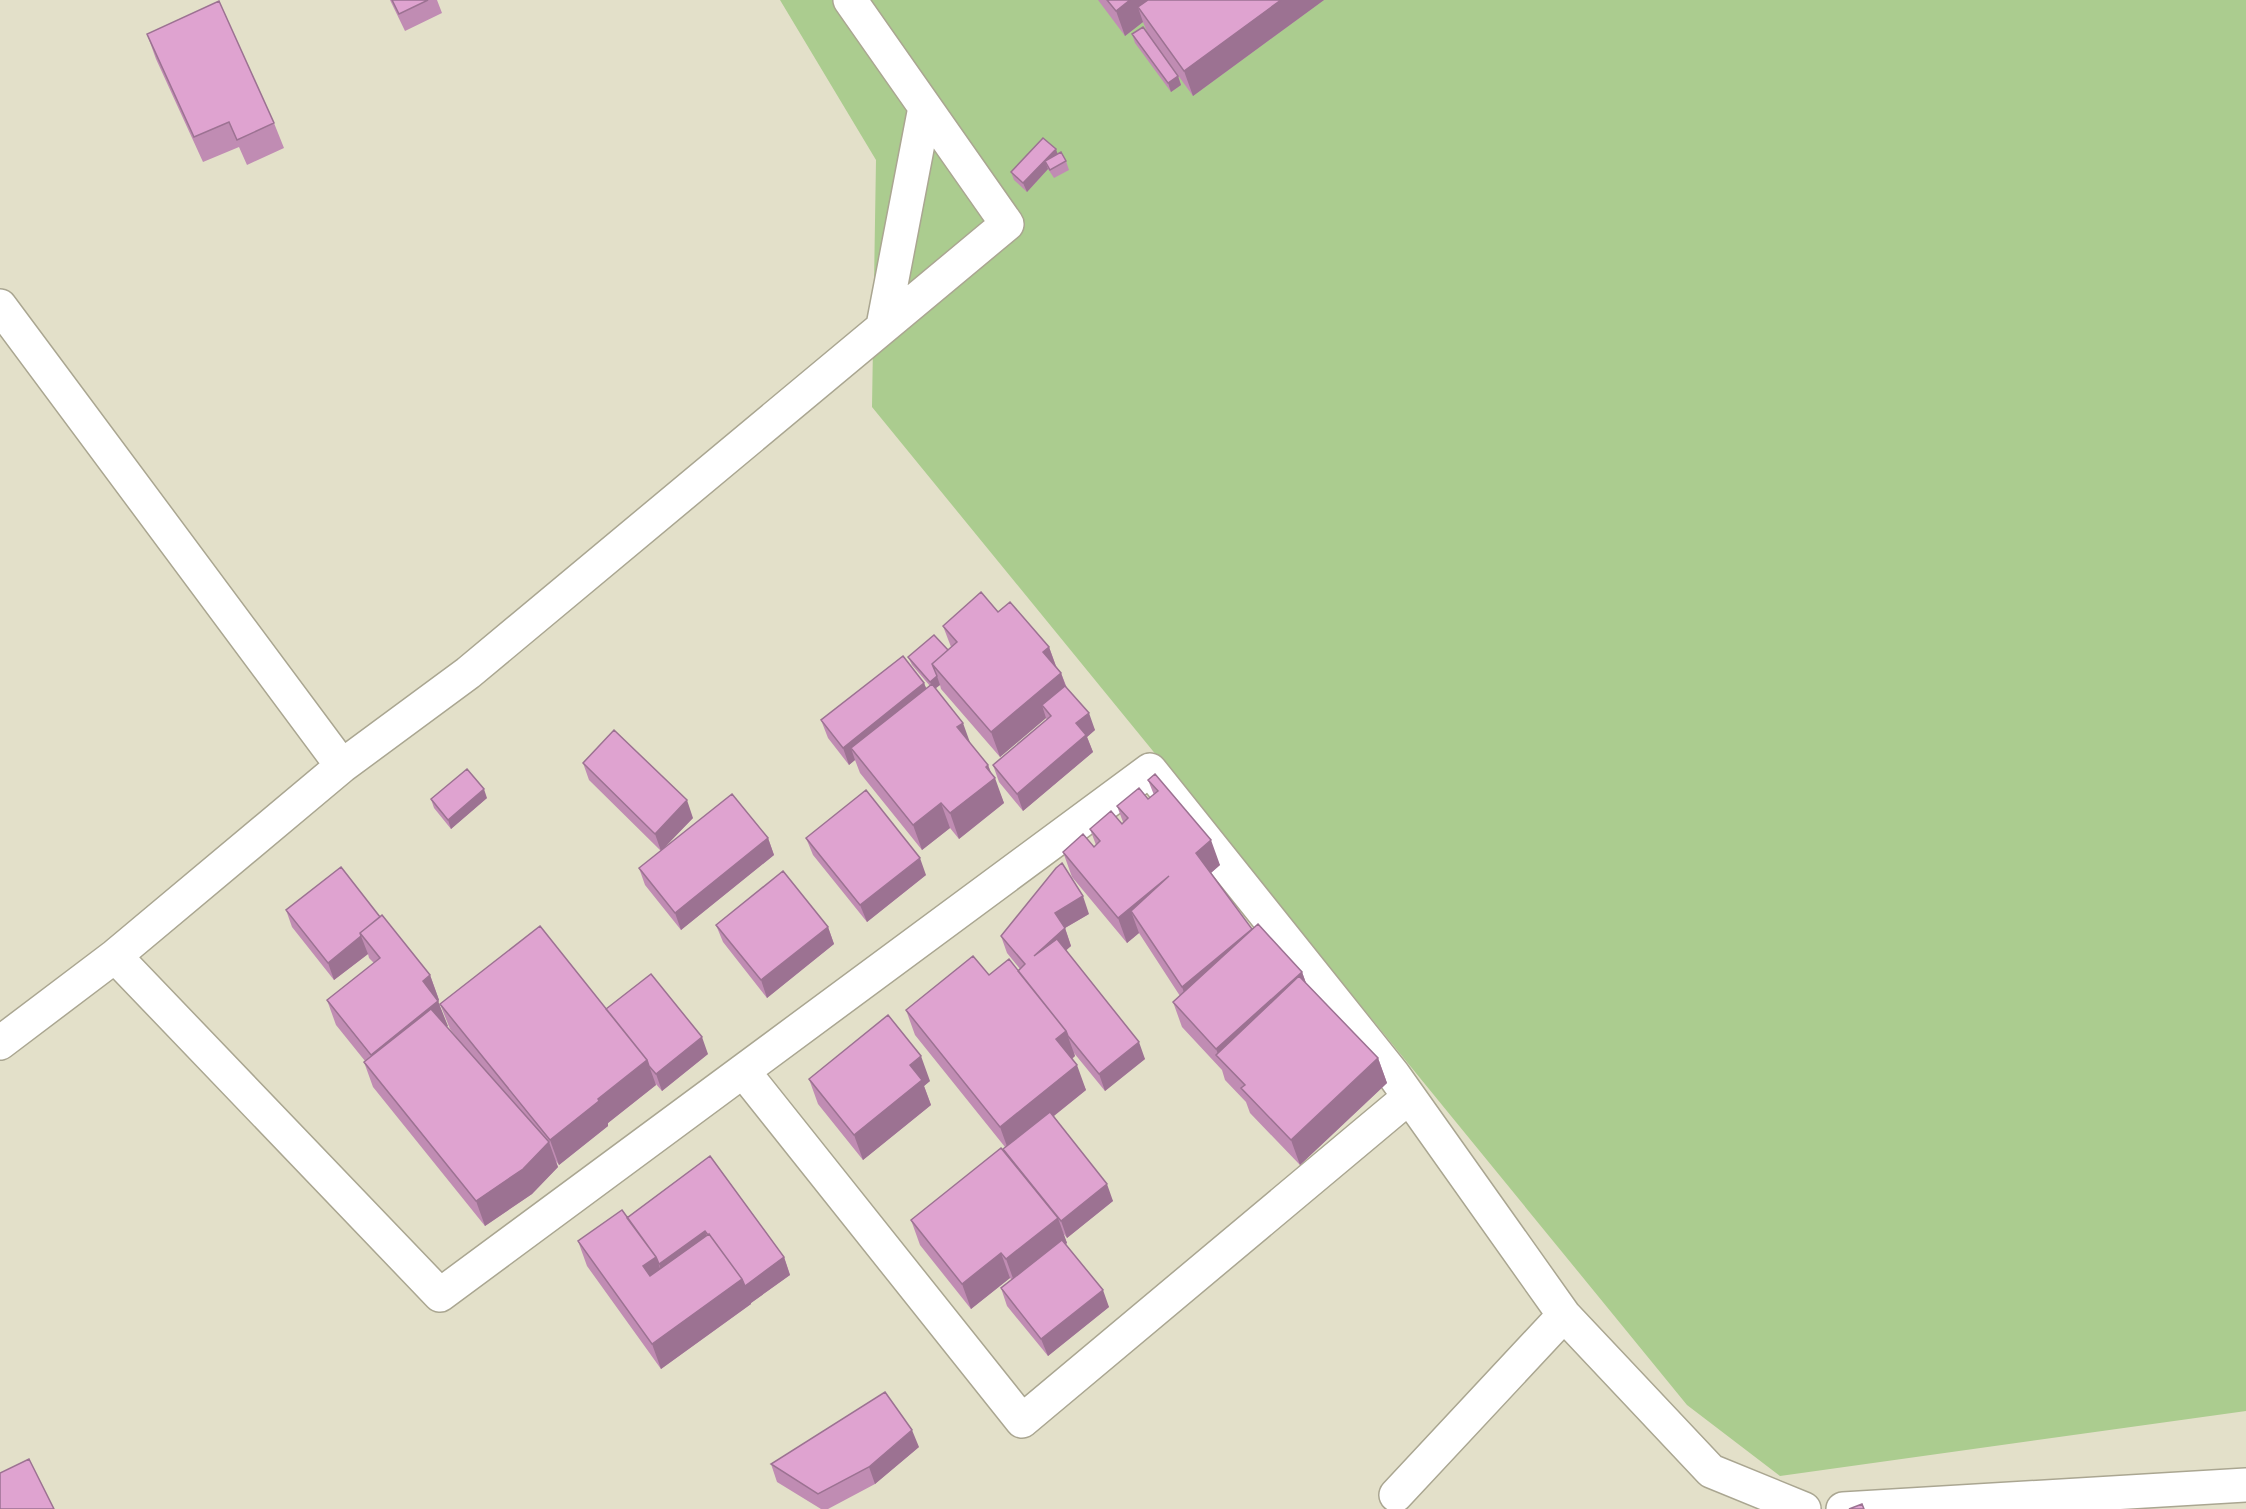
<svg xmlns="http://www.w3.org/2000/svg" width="2246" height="1509" viewBox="0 0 2246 1509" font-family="'Asap Condensed',sans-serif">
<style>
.green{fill:#abcc8f}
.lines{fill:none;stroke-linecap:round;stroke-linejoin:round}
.minor-casing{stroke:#aaa691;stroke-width:36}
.minor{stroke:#fff;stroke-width:33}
.wall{fill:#c08cb3}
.shaded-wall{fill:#9c7292}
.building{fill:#dfa3d0;stroke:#9c7292;stroke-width:1.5}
</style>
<rect width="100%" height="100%" fill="#e3e0c9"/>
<path class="green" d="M780,0H2246V1411L1780,1476L1687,1405L872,407L876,160Z"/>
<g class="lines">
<g class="minor-casing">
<path id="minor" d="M0,306L342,766
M883,326L925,107
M115,956L440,1295L1150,770L1393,1074L1564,1315L1711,1471L1804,1509
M0,1043L115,956L342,766L468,673L1007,224L850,0
M743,1071L1022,1421L1409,1097
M1396,1495L1564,1315
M1843,1509L2246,1485"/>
</g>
<use href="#minor" class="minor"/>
</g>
<path class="wall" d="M390,0H437L442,13L405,31Z
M1098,0H1324L1193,96L1151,38L1178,76L1181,85L1171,92L1135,43L1132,34L1147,32L1143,22L1125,36Z
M147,34L274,123L284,148L247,165L239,147L203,162L156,59Z
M1057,154L1066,161L1069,170L1054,178L1048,169L1027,192L1014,180L1011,172Z
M998,612L1049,647L1056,666L1061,673L1067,688L1095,730L1087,737L1093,752L1023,811L999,782L993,765L1047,720L1046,718L1000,757L941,689L940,685L935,689L969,742L988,765L1004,803L959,839L950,828L922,850L860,773L855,760L849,765L828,738L821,720L924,683L926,688L930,686L912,665L908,657L948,650L951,647L943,626Z
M583,763L693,818L662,850L768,838L774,855L681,930L645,885L639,868L661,851L589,780Z
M1148,780L1220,865L1211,873L1252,930L1302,972L1306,983L1378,1058L1387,1083L1300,1165L1250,1113L1246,1102L1225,1080L1222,1070L1182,1027L1173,1002L1180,996L1139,933L1127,943L1072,877L1063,852L1094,847L1096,845L1090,829L1122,824L1123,822L1117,806L1148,799L1154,795Z
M487,798L451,829L434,808L431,799Z
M806,838L926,875L867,922L813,855Z
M286,910L380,917L430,975L439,1000L438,1001L447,1027L457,1038L450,1029L440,1004L606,1009L708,1054L662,1091L655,1083L656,1085L608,1123V1126L559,1165L556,1161L558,1167L532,1194L485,1226L373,1087L364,1062L365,1061L336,1025L327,1000L374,963L369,958L368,954L334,980L292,927Z
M1089,914L1065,928L1071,946L1066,950L1145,1059L1105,1091L1074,1053L1075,1056L1072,1059L1086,1090L1054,1116L1113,1201L1067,1238L1063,1233L1067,1243L1066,1244L1109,1307L1048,1356L1007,1306L1001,1288L1012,1280L1010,1278L971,1309L920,1245L911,1220L1005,1153L1003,1149L1005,1147L915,1035L906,1010L989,975L1018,971L1020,969L1007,953L1001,936Z
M716,925L828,927L834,944L767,998L723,942Z
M809,1079L930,1081L924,1086L931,1105L863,1160L818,1104Z
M710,1156L784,1257L790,1275L751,1303V1304L661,1369L587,1266L578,1241L627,1218Z
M919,1447L875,1484L828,1509H821L777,1482L771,1464Z"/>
<path class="shaded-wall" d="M1130,0H1173L1138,7L1143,22L1125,36L1116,11Z
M1281,0H1324L1193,96L1184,71Z
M1178,76L1181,85L1171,92L1168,83Z
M1056,149L1059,158L1045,161L1048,169L1027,192L1023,183Z
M1049,647L1058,672L1043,652Z
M1061,673L1070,698L1042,705L1046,718L1000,757L991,732Z
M937,676L940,685L933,690L930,682Z
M924,683L931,700L851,748L855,760L849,765L843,748Z
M1089,713L1095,730L1087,737L1093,752L1023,811L1017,794L1076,723Z
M963,723L972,748L957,727Z
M988,765L993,779L995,778L1004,803L959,839L950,813Z
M484,789L487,798L451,829L448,820Z
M687,800L693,818L661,851L655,834Z
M941,803L950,828L922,850L913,825Z
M768,838L774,855L681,930L675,913Z
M1211,840L1220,865L1205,878L1196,853Z
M920,858L926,875L867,922L860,905Z
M1169,876L1131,911L1139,933L1127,943L1118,918Z
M1083,896L1089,914L1065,928L1071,946L1041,973L1034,956L1055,913Z
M828,927L834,944L767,998L761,980Z
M1252,929L1261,954L1191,1012L1182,987Z
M361,936L368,954L334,980L328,963Z
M1302,972L1311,997L1220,1059L1216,1049Z
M430,975L439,1000L432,1006L423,981Z
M438,1001L448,1026L380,1080L371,1055Z
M1066,1031L1075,1056L1065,1064L1056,1039Z
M702,1037L708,1054L662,1091L656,1074Z
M1139,1042L1145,1059L1105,1091L1099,1074Z
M921,1056L930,1081L924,1086L931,1105L863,1160L854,1135L910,1065Z
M1378,1058L1387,1083L1300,1165L1291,1140Z
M647,1060L656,1085L608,1123V1126L559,1165L550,1140L598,1099Z
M1077,1065L1086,1090L1009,1152L1000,1127Z
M549,1142L558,1167L532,1194L485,1226L476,1201Z
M1107,1184L1113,1201L1067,1238L1061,1221Z
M1058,1218L1067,1243L1015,1284L1006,1259Z
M705,1231L711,1248L665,1282L659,1264Z
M1001,1253L1010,1278L971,1309L962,1284Z
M656,1257L665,1282L652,1291L643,1266Z
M784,1257L790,1275L751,1303V1304L661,1369L652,1344L742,1279Z
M1103,1290L1109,1307L1048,1356L1041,1339Z
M912,1430L919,1447L875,1484L869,1467Z"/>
<path class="building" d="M392,0H428L399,14Z
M1107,0H1130L1116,11Z
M1148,0H1281L1184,71L1138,7Z
M219,1L274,123L237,140L229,122L194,137L147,34Z
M1143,27L1178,76L1168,83L1132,34Z
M1043,138L1056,149L1023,183L1011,172Z
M1061,152L1066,161L1050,170L1045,161Z
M981,592L998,612L1010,602L1049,647L1043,652L1061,673L991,732L932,664L957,642L943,626Z
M934,635L948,650L932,664L937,676L930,682L908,657Z
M903,656L924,683L843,748L821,720Z
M932,684L963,723L957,727L988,765L986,767L995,778L950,813L941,803L913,825L851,748Z
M1065,686L1089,713L1076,723L1086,735L1017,794L993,765L1051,716L1042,705Z
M614,730L687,800L655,834L583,763Z
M467,769L484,789L448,820L431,799Z
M1155,774L1211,840L1196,853L1252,929L1182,987L1131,911L1169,876L1118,918L1063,852L1083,834L1094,847L1100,841L1090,829L1111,811L1122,824L1128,818L1117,806L1139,788L1148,799L1158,791L1148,780Z
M866,790L920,858L860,905L806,838Z
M732,794L768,838L675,913L639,868Z
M1062,863L1083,896L1055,913L1065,928L1034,956L1057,939L1139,1042L1099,1074L1068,1036L1066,1031L1018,971L1025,964L1001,936L1056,868Z
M341,867L380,917L360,933L361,936L328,963L286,910Z
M783,871L828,927L761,980L716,925Z
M382,915L430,975L423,981L438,1001L371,1055L327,1000L380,958L360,933Z
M1258,924L1302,972L1216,1049L1173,1002Z
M540,926L647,1060L598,1099L599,1101L550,1140L440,1004Z
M973,956L989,975L1009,959L1066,1031L1056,1039L1077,1065L1000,1127L906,1010Z
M651,974L702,1037L656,1074L649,1066L647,1060L606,1009Z
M1299,976L1378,1058L1291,1140L1241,1088L1245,1085L1216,1055Z
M431,1009L549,1142L523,1169L476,1201L364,1062Z
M888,1015L921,1056L910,1065L922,1080L854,1135L809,1079Z
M1050,1112L1107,1184L1061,1221L1003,1149Z
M1001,1148L1058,1218L1006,1259L1001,1253L962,1284L911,1220Z
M710,1156L784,1257L745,1286L742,1279L709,1234L708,1235L705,1231L659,1264L656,1257L627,1218Z
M622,1210L656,1257L643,1266L650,1276L709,1234L742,1279L652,1344L578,1241Z
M1062,1240L1103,1290L1041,1339L1001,1288Z
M885,1392L912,1430L869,1467L818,1494L771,1464Z
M29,1459L54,1509H0V1473Z
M1862,1504L1864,1509H1849Z"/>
</svg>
